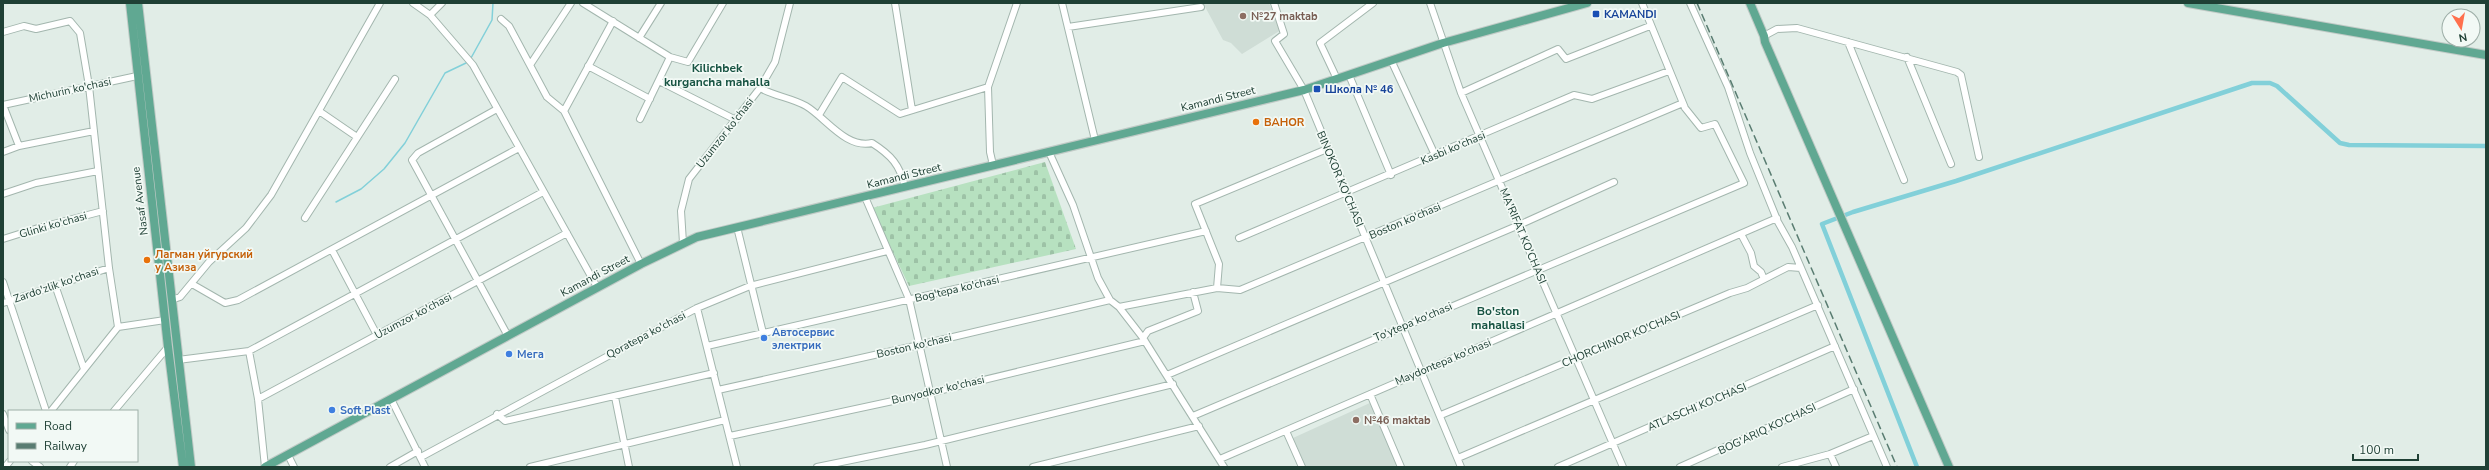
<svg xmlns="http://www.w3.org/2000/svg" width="2489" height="470" viewBox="0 0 2489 470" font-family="'Nunito Sans',sans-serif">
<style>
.built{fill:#cfddd6}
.cemetery{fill:url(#cemetery-stones)}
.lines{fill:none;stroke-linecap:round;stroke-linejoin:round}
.stream{stroke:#82d0d9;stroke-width:1.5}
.canal{stroke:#82d0d9;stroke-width:4.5}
.minor-casing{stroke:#a3b6ae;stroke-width:8}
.major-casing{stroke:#c0cac6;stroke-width:10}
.minor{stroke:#fff;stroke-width:6}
.major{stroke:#60a892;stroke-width:8}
.rail{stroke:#597c71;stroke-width:1.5;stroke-dasharray:8 4;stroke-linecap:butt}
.transit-dot{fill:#1a4fb4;stroke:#f2f9f5;stroke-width:1.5}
.education-dot{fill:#8d6e63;stroke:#f2f9f5;stroke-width:1.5}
.food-dot{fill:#e8710a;stroke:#f2f9f5;stroke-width:1.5}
.shop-dot{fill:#3f7fe0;stroke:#f2f9f5;stroke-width:1.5}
.labels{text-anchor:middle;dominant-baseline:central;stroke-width:3.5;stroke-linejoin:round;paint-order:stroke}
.transit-label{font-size:11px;font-weight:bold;fill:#164399;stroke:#f2f9f5;text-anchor:start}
.education-label{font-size:11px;font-weight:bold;fill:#785e54;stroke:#f2f9f5;text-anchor:start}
.street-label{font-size:11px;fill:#1f4035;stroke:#f2f9f5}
.food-label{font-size:11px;font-weight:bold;fill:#c56008;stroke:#f2f9f5;text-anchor:start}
.shop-label{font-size:11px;font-weight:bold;fill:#366cbe;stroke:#f2f9f5;text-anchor:start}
.neighbourhood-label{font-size:12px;font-weight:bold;fill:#185443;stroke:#f2f9f5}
</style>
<defs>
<pattern id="cemetery-stones" width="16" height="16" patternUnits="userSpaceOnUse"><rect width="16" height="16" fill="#b7e1c0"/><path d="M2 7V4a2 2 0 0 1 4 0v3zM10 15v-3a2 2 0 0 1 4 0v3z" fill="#9dc2a6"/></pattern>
</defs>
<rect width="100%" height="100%" fill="#e1ede7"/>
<path class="built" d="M1203,3H1269L1281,30L1242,54L1231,43L1223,40Z
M1372,402L1399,467H1306L1293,438Z"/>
<path class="cemetery" d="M1045,162L1076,249L909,286L872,208Z"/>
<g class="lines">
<path class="stream" d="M471,58L492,20L493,3
M336,202L361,189L384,169L405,143L445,73L466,63"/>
<path class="canal" d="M1917,467L1822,224L1853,212L1956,181L2252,83H2270L2277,86L2340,143L2349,145L2486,146"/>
<g class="minor-casing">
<path id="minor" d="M413,3L430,15L473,65L597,287
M583,3L670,57L688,62L723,3
M895,3L912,110
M1062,3L1095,140
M1274,3L1284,34L1275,41L1304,90L1461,467
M1430,3L1461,93L1623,467
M1690,3L1728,87L1750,153L1778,222L1792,247L1887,467
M430,15L442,3
M501,19L509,26L547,97L564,111L641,264
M1068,27L1201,7
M3,32L24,26L36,29L70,21L80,33L89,86L109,268L118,327
M1764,36L1777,29L1797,28L1957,72L1961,75L1979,157
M639,38L661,3
M1848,42L1904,180
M1907,57L1951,164
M1391,60L1435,155
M530,65L571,3
M588,66L650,99
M1349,75L1391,175
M1337,79L1320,43L1373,3
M659,81L736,120
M760,88C774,96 792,98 806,106C826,118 846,149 872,143C891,155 900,165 905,187
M1461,93L1558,49L1566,59L1650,26
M3,105L137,76
M3,105L19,146
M497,109L418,153L412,160L508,336
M319,111L357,137
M564,111L613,21
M819,115L842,77L900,114L988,87
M640,119L670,57
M3,152L19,146L94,131
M1049,152L1073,205L1098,278L1110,300L1119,307L1143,338L1224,467
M993,165L990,152L988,87L1017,3
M3,194L36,183L98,171
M865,197L909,299L947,467
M305,218L395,79
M737,227L763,333
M1741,234L1751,253L1754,266L1761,272L1764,279
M1239,238L1574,95L1592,99L1669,71
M3,239L38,228L103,211
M683,243L681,211L689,179L760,88L775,62L790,3
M332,250L377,335
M3,282L46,411
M192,284L225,303L238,300L519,148
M55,285L84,369
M1217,288L1219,264L1195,204L1327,149
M171,300L180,297L209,262L246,228L271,195L380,3
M3,303L109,268
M1119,307L1217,288L1240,290L1683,103
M697,308L737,467
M118,327L165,320
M1143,338L1148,331L1198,311L1193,292
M707,346L1206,231
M249,351L258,399L265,467
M178,360L249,351L543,192
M1167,375L1519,225L1614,182
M718,390L919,345L1110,300
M1370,394L1401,467
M615,397L629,467
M258,399L567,233
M391,399L425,467
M51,411L118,327
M114,411L168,347
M3,414L9,430
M497,414L505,421L714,373
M1441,415L1730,293L1747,288L1788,267L1801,268
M1193,416L1744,183L1715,124L1701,128L1685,108L1642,3
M1286,431L1302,467
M730,436L930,393L1145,341
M1830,454L1836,467
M288,455L294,467
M421,457L697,308L750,286L887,251
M1458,458L1818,305
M1220,459L1777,218
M32,461L40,467
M5,467L10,461
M70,467L74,461
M390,467L418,451
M530,467L725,420
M817,467L925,445L1173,384
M1033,467L1199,426
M1558,467L1835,346
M1680,467L1854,389
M1782,467L1830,454L1873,436"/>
</g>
<g class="major-casing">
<path id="major" d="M130,3L168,347L183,467
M138,3L191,467
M1750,3L1764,36L1765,42L1949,467
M2188,3L2486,55
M265,467L641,264L697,237L1304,90L1443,43L1587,3"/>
</g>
<use href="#minor" class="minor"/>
<use href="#major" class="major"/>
<path class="rail" d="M1697,3L1897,467"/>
</g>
<g class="transit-dot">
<rect x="1592" y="10" width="8" height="8" rx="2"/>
<rect x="1313" y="85" width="8" height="8" rx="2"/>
</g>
<g class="education-dot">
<circle cx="1243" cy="16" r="4"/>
<circle cx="1356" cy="420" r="4"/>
</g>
<g class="food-dot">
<circle cx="1256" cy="122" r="4"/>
<circle cx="147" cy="260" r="4"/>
</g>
<g class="shop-dot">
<circle cx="764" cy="338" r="4"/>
<circle cx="509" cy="354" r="4"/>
<circle cx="332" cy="410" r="4"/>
</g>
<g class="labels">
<g class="transit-label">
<text x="1604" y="14">KAMANDI</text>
<text x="1325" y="89">Школа № 46</text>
</g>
<g class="education-label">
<text x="1251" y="16">№27 maktab</text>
<text x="1364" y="420">№46 maktab</text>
</g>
<g class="street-label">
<text transform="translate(70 90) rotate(-12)">Michurin ko'chasi</text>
<text transform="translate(1218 99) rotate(-14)">Kamandi Street</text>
<text transform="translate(725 133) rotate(-52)">Uzumzor ko'chasi</text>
<text transform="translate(1453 148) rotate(-23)">Kasbi ko'chasi</text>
<text transform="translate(904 176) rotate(-14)">Kamandi Street</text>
<text transform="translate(1340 179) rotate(67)">BINOKOR KO'CHASI</text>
<text transform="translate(140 201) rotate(-97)">Nasaf Avenue</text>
<text transform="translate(1405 221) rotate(-23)">Boston ko'chasi</text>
<text transform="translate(53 225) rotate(-16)">Glinki ko'chasi</text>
<text transform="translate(1523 236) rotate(67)">MA'RIFAT KO'CHASI</text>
<text transform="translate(595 276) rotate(-28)">Kamandi Street</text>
<text transform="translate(56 285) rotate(-19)">Zardo'zlik ko'chasi</text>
<text transform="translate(957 289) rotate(-13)">Bog'tepa ko'chasi</text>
<text transform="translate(413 316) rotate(-28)">Uzumzor ko'chasi</text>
<text transform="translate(1413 322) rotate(-23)">To'ytepa ko'chasi</text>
<text transform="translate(646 335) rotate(-28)">Qoratepa ko'chasi</text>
<text transform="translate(1621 339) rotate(-23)">CHORCHINOR KO'CHASI</text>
<text transform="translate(914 346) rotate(-13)">Boston ko'chasi</text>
<text transform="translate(1443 362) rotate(-23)">Maydontepa ko'chasi</text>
<text transform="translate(938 390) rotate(-13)">Bunyodkor ko'chasi</text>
<text transform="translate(1697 407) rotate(-23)">ATLASCHI KO'CHASI</text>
<text transform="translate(1767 429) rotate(-25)">BOG'ARIQ KO'CHASI</text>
</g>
<g class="food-label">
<text x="1264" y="122">BAHOR</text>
<text x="155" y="254">Лагман уйгурский<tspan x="155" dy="13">у Азиза</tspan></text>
</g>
<g class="shop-label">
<text x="772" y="332">Автосервис<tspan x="772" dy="13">электрик</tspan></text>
<text x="517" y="354">Мега</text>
<text x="340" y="410">Soft Plast</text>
</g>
<g class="neighbourhood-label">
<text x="717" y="68">Kilichbek<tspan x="717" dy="14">kurgancha mahalla</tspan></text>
<text x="1498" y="311">Bo'ston<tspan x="1498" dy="14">mahallasi</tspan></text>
</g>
</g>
<rect width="2489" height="470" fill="none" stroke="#1f4035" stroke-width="8"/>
<rect x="8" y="410" width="130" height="52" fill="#f2f9f5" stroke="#9eafa8"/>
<rect x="16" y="423" width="20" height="6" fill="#60a892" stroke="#9eafa8"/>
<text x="44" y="430" font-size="12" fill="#1f4035">Road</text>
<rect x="16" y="443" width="20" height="6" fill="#597c71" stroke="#9eafa8"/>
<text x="44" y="450" font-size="12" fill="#1f4035">Railway</text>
<g transform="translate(2461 28) rotate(169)"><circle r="19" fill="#f2f9f5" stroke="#9eafa8"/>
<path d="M0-3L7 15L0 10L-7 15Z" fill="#ff704d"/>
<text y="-6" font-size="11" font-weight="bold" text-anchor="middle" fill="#1f4035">N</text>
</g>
<path d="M2353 454v6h65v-6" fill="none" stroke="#1f4035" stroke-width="2"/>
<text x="2359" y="454" font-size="12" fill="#1f4035" stroke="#f2f9f5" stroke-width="3" paint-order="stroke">100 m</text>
</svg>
